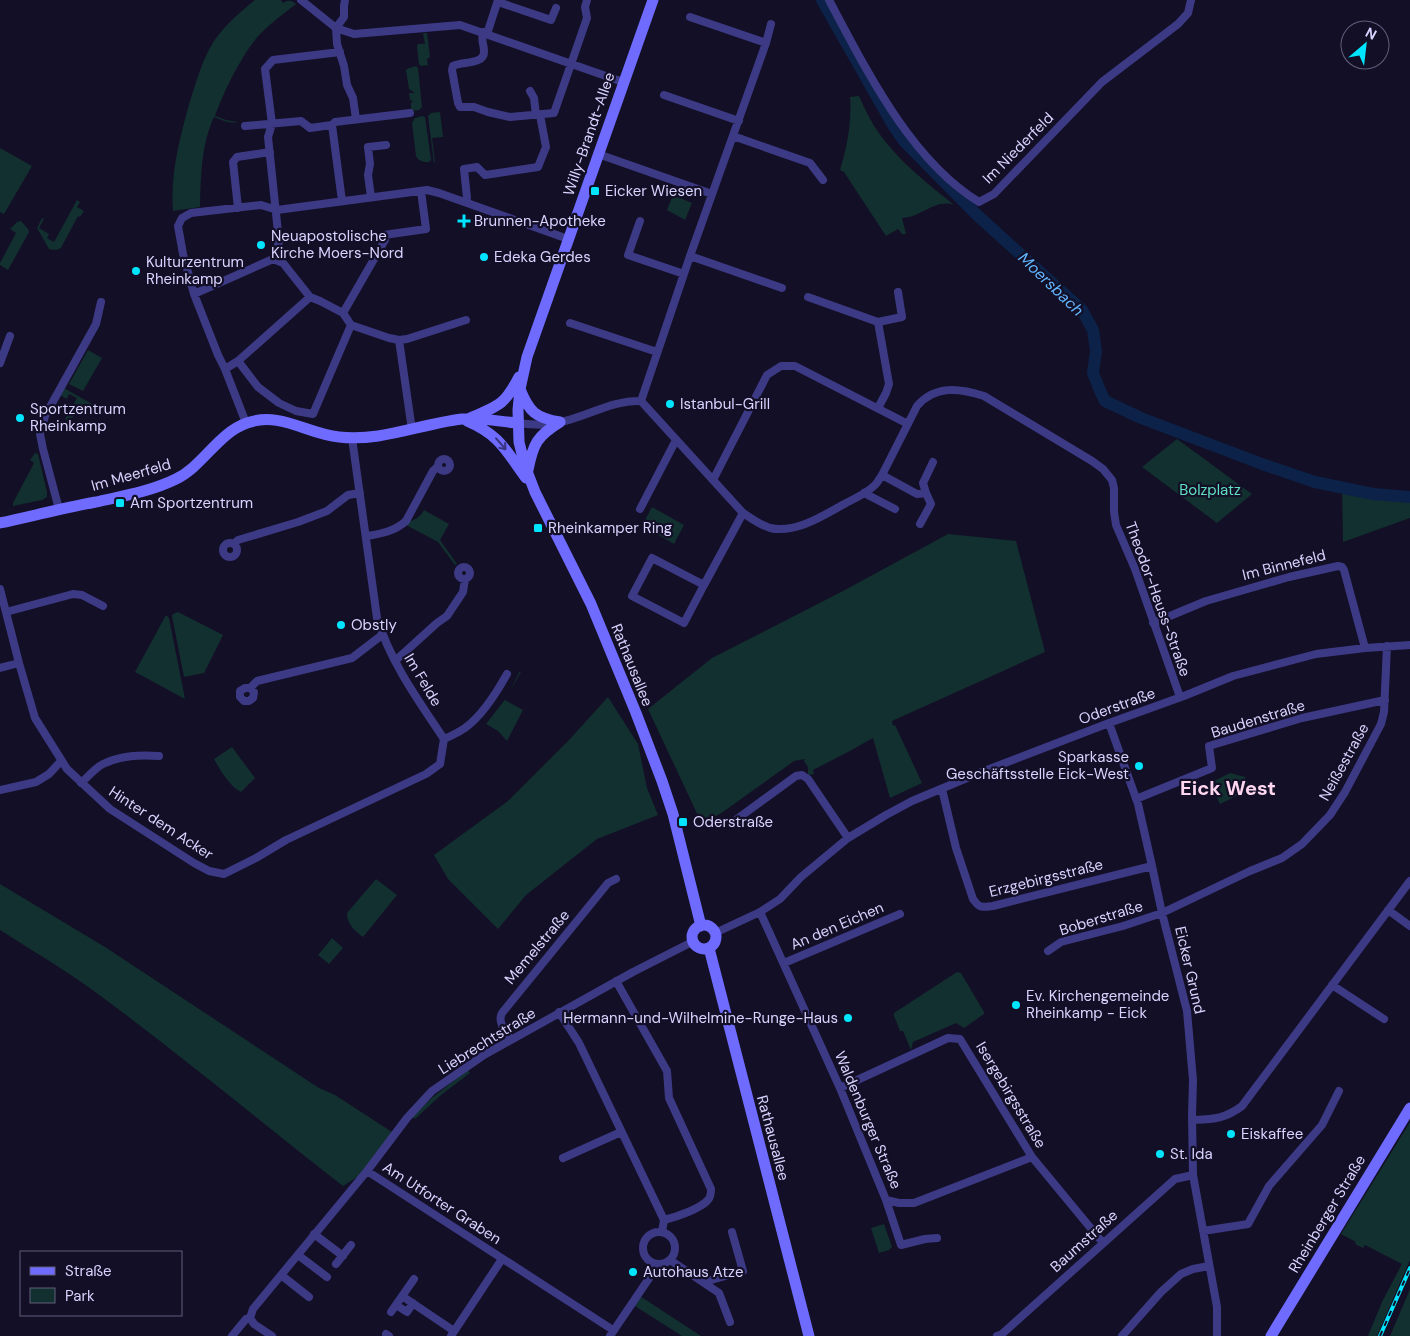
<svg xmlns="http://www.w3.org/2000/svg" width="1410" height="1336" viewBox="0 0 1410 1336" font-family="'DM Sans',sans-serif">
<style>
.green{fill:#12302f}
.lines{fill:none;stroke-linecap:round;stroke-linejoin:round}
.river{stroke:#0c2248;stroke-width:12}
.street{stroke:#3d3a85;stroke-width:8}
.secondary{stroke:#6f6bff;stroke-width:11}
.rail-casing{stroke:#00e5ff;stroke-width:4}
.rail{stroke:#130f26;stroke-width:2;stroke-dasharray:5.5;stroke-linecap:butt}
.oneway{stroke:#38347d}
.poi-dot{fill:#00e5ff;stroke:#130f26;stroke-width:2}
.labels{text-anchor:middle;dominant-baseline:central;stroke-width:4.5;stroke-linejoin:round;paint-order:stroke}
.street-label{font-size:15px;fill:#d9d4ff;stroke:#130f26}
.poi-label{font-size:15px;fill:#d9d4ff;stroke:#130f26;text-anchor:start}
.park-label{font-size:15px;fill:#5fe0c0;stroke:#130f26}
.water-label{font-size:16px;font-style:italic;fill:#62b6ff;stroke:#130f26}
.district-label{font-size:20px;font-weight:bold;fill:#ffd6f0;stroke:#130f26}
</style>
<rect width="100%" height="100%" fill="#130f26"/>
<path class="green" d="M255,0H281L283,3C288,0 291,0 296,4C284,13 271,23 260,34C242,54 224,91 215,116L226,120L238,122C231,124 221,120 214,117C201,145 201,176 200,207L173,211C170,174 180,137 190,101C197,80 202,60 214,41C225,25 240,12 255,0Z
M423,33H427L430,57L427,59L428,65L421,66L419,64L417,46L418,44H425Z
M416,66L418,68L422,107L419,110L411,111V103L413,101L410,100L409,93H415L409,89L406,70L409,68Z
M859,96C865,110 872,124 881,136C901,163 928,184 954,205C936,198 920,218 902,218L906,234H902L898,229L886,236L844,172L840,170C847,147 852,122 850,97Z
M440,112L443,137L432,138L435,162L434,163L428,116L431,113Z
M422,116L425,117L431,160C428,164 422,162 418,159L416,156L412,123L415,118Z
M0,148L32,166L4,214L0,212Z
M673,195L692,203L685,220L667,210Z
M77,200L80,202L77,207L84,211L80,217L78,216L61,248L56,250L49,249L37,228L42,218L44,219L39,228L49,234L47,238L54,242Z
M21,221L28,229L29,232L8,270L0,265V263L16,233L10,229L17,222Z
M88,350L102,358L83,391L69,384Z
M62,387L94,405L91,412L79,406L70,422L65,419L77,398L69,394L67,399L58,394Z
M1177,439L1252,494L1217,523L1142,467Z
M35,453L38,454L47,492V497L42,500L13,506V503L34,463L30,460Z
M1342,485L1392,495L1410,497V518L1343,542Z
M652,507L684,525L674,544L644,527V522Z
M424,510L449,524L440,540L457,564L455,565L438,542L406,525C413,518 419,520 424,510Z
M948,534L1016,541L1045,652L892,721L893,726L895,725L922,783L890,798L873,738L848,752L813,770L814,774L808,775V767L804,761L805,759L794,761L723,812L702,824L648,709L712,658L843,591Z
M178,612L223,635L204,673L184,677L172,616L173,614Z
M166,615L169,618L185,699L135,672Z
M520,671L521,672L505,700L523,710L507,741L498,731L486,724L507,697Z
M608,697L638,744L647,788L658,815L597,839L526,895L498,929L448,879L434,855L508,801L569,740Z
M232,747L255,778L241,792C230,787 220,770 214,759Z
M1230,773L1245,777L1251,789L1220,804L1210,783Z
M376,879L397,895L363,937C354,930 347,924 347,913Z
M0,884L105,947L319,1088L335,1095L395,1134L367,1171L343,1186C261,1122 182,1056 98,994C67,971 33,951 0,930Z
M332,938L343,948L329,964L318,955Z
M957,972L961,973L984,1012V1014L964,1028L956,1023L913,1042L911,1050L903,1031H900L894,1016V1013Z
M468,1070L470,1073L441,1095L415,1119L412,1117L433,1097Z
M1410,1122V1260L1377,1336H1368L1382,1302L1402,1264L1365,1245L1363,1248L1355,1244L1356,1242L1341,1234Z
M884,1224L892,1247L889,1250L879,1253L871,1228Z
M1410,1289V1336H1390Z
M637,1294L643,1298L701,1336H682L635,1306L633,1300Z"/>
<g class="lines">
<path class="river" d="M822,0L893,125L904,141L977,215L1082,310L1093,330L1096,351L1093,373L1101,393L1105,401L1141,418L1262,464L1315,482L1373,494L1410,497"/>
<path class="street" d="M301,0L336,28L354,34L460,25L623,82
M345,0L344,6V17L336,28L337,44L344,66L347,85L353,98L356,119
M829,0C866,69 910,160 979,202L994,194L1102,82L1178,24L1188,13L1191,0
M498,2L551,20L556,8
M690,17L766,43
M483,32C481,43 484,43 484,52C484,65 461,61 453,66L452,70L458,103L460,107H474L488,112L510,117L554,113L587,18L585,7L587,0
M487,34L498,0
M340,52L273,60L265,69L272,124L268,137L279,242L273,259L283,263L310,297L320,301L343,313L351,325L389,338L399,340L407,339L466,320
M530,91L534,98L536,115
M664,95L739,121
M332,125L342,201
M245,126L301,121L310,128L332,125L335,122L410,113
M733,136L810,163L823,180
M598,154L712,194
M371,197L368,175L370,164L368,147L386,145
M465,202L467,198L464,169L477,167L485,175L538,167L546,147L540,115
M238,208L233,162L237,157L270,152
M640,221L628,255L684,274
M690,256L782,288
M194,294L273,259
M808,297L878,322L889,384L886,393L878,408
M343,313L385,240L384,235L426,229L421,191
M878,322L902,317L898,292
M570,323L657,352
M399,340L412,430
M238,361L258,387L279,403L296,411L313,414L351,325
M0,363L10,336
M225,369L238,361L310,297
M641,401L690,256L766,43L771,24
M246,423L225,369L218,355L194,294L183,254L178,226L182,218L191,213L261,205L277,210L427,190L439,193L568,239
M518,423C534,425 549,426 565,421C590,415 614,400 641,401L743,513C751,518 760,525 770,528C796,534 824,515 846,503C856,498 867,493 875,485C878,482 880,478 882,475L917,406C935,385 959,388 984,396L1092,461L1103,469L1112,480L1114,488V512L1116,525L1135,569L1180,697
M438 465a6 6 0 1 1 12 0a6 6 0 1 1-12 0Z
M882,475L917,494L926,493L931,504L920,524
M713,480L767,375L781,366H795L908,424
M864,493L895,509
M926,493L923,483L933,462
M59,509L43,449L40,434L45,416L96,324L101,302
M640,509L676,440
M366,536C381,534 395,531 406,521L433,471L437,467
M223 550a7 7 0 1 1 14 0a7 7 0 1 1-14 0Z
M234,544L238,540L298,522L327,511L348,495L360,493
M458 573a6 6 0 1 1 12 0a6 6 0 1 1-12 0Z
M704,585L684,623L632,596L652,558L704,585L743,513
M0,589L19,663L35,718L67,769L110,809L194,863L209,871L224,874L256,858L286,840L426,774L440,764L444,739C418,700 391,663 377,618L352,438
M6,612L73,594L82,595L103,606
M1153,623L1206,601L1289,577L1338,566L1342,567L1344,570L1365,648
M395,661L437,623L447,616L463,592L465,579
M0,668L19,663
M250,688L254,692L253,698L249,701H244L240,697V691L245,688H250L257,681L352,658L382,635
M1109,723L1138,804L1152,866L1162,913L1187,1011L1193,1080L1192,1116L1193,1175L1217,1307V1336
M444,739C451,736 459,732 465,728C482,716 497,692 507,674
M81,783C88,777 95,768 103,764C121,755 140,755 159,756
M942,789L956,848L973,899C980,909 982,907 993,906L1152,866
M0,790L36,782L49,774L61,761
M1136,799L1212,768L1209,746L1302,718L1385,700
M737,819L796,776L802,775L808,779L848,838
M1388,910L1410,926
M760,912L840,1088L886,1200L899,1203H914L1032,1157
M715,933L760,912L780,899L801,877L848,838L886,815L912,801L979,773L1109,723L1184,696L1233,676L1316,654L1365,648L1410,645
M1048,951L1061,942L1123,926L1162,913L1250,871L1282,858L1302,844L1330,815L1345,792L1381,724L1384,712L1387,646
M784,963L900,914
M616,981L667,1071L669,1098L711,1189C711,1193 711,1197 708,1200C700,1209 676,1217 664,1220
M1332,985L1384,1019
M559,1012L579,1043L664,1220L662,1232
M511,1040C506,1032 497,1022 502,1013L608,883L616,879
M840,1088L948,1038L960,1039L1032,1157L1103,1243
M1192,1120C1213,1119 1225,1119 1242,1106L1410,881
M563,1158L621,1132
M367,1171L613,1330
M886,1200L901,1245L925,1239L937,1238
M1203,1231L1248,1224L1269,1186L1322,1125L1339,1091
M643 1248a16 16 0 1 1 32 0a16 16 0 1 1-32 0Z
M314,1234L343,1256
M298,1255L327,1277
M670,1260L719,1293L730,1322
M336,1264L351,1245
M281,1275L309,1297
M708,1285L711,1280L743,1271L732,1232
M402,1296L454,1331
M396,1305L407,1312L413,1303
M391,1312L414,1279
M250,1318L254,1324L272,1336
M386,1334L389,1336
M232,1336L246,1319L250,1318L253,1309L367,1171L407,1118L432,1091L484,1055L633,972L694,941
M451,1336L502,1259
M610,1336L658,1265
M997,1336L1002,1334L1175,1179L1193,1175
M1122,1336L1161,1292L1181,1274L1193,1269L1209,1266"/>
<path class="secondary" d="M653,0L527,357L520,389L518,410L519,442L525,466L535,492L591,604L636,713L662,781L673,814L701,926
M520,389C529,412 536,418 560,422
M470,418C498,406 504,406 519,377
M467,421C500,435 506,451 526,478
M528,470C533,444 537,436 560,422
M0,523C32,516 64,508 96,502C123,496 152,491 176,479C203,466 218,433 247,423C280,411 307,434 339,437C381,442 420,424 462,419C480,417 500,422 518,423
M692 937a12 12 0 1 1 24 0a12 12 0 1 1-24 0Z
M709,948L809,1336
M1271,1336L1410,1108"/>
<g class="rail-casing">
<path id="rail" d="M1380,1336L1410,1268"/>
</g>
<use href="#rail" class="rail"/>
</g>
<defs><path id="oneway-shaft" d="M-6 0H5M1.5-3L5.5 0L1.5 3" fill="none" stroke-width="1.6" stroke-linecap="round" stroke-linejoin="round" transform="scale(1.25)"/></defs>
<use class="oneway" href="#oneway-shaft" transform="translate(501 444) rotate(49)"/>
<g class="poi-dot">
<rect x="590" y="186" width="10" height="10" rx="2.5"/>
<path d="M461.5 213.5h5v5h5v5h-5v5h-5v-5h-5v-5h5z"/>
<circle cx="261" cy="245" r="5"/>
<circle cx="484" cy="257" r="5"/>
<circle cx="136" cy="271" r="5"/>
<circle cx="670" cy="404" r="5"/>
<circle cx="20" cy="418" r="5"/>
<rect x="115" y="498" width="10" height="10" rx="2.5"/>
<rect x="533" y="523" width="10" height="10" rx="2.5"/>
<circle cx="341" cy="625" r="5"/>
<circle cx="1139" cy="766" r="5"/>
<rect x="678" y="817" width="10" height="10" rx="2.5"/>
<circle cx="1016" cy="1005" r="5"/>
<circle cx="848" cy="1018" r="5"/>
<circle cx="1231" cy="1134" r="5"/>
<circle cx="1160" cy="1154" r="5"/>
<circle cx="633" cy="1272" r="5"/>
</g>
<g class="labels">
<g class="street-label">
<text transform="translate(589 134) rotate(-71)">Willy-Brandt-Allee</text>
<text transform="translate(1018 148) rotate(-45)">Im Niederfeld</text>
<text transform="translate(131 475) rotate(-16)">Im Meerfeld</text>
<text transform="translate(1284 565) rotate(-14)">Im Binnefeld</text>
<text transform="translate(1158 599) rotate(70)">Theodor-Heuss-Straße</text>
<text transform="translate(632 665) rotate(68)">Rathausallee</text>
<text transform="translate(423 680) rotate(59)">Im Felde</text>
<text transform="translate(1117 706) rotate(-20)">Oderstraße</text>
<text transform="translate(1258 719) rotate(-17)">Baudenstraße</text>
<text transform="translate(1344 762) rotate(-61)">Neißestraße</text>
<text transform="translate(161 823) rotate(33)">Hinter dem Acker</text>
<text transform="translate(1046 878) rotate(-14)">Erzgebirgsstraße</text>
<text transform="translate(1101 918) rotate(-17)">Boberstraße</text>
<text transform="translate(837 926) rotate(-23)">An den Eichen</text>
<text transform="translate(537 947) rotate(-50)">Memelstraße</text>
<text transform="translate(1190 970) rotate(77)">Eicker Grund</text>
<text transform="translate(487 1041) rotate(-32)">Liebrechtstraße</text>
<text transform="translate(1011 1095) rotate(59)">Isergebirgsstraße</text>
<text transform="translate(868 1120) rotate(67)">Waldenburger Straße</text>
<text transform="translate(773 1138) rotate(75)">Rathausallee</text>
<text transform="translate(442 1203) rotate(33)">Am Utforter Graben</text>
<text transform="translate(1327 1214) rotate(-59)">Rheinberger Straße</text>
<text transform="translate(1084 1241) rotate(-42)">Baumstraße</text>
</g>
<g class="poi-label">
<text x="605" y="191">Eicker Wiesen</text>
<text x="474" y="221">Brunnen-Apotheke</text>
<text x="271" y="236">Neuapostolische<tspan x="271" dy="17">Kirche Moers-Nord</tspan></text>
<text x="494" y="257">Edeka Gerdes</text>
<text x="146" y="262">Kulturzentrum<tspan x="146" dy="17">Rheinkamp</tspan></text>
<text x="680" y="404">Istanbul-Grill</text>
<text x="30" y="409">Sportzentrum<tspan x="30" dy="17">Rheinkamp</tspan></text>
<text x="130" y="503">Am Sportzentrum</text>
<text x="548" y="528">Rheinkamper Ring</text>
<text x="351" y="625">Obstly</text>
<text x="1129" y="757" text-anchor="end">Sparkasse<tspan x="1129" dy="17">Geschäftsstelle Eick-West</tspan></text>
<text x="693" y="822">Oderstraße</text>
<text x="1026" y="996">Ev. Kirchengemeinde<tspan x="1026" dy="17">Rheinkamp - Eick</tspan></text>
<text x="838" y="1018" text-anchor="end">Hermann-und-Wilhelmine-Runge-Haus</text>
<text x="1241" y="1134">Eiskaffee</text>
<text x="1170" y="1154">St. Ida</text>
<text x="643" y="1272">Autohaus Atze</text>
</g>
<g class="park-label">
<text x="1210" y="490">Bolzplatz</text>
</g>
<g class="water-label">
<text transform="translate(1051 284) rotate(44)">Moersbach</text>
</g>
<g class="district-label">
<text x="1228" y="788">Eick West</text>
</g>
</g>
<rect x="20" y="1251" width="162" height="65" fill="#130f26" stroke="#625e7d"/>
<rect x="30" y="1267" width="25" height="8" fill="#6f6bff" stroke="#625e7d"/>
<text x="65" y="1276" font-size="15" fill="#d9d4ff">Straße</text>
<rect x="30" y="1288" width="25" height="15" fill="#12302f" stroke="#625e7d"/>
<text x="65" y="1301" font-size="15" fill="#d9d4ff">Park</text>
<g transform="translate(1365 45) rotate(28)"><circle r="24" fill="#130f26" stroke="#625e7d"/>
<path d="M0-4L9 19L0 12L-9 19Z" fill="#00e5ff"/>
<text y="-8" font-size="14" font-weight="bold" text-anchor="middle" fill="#d9d4ff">N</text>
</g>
</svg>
